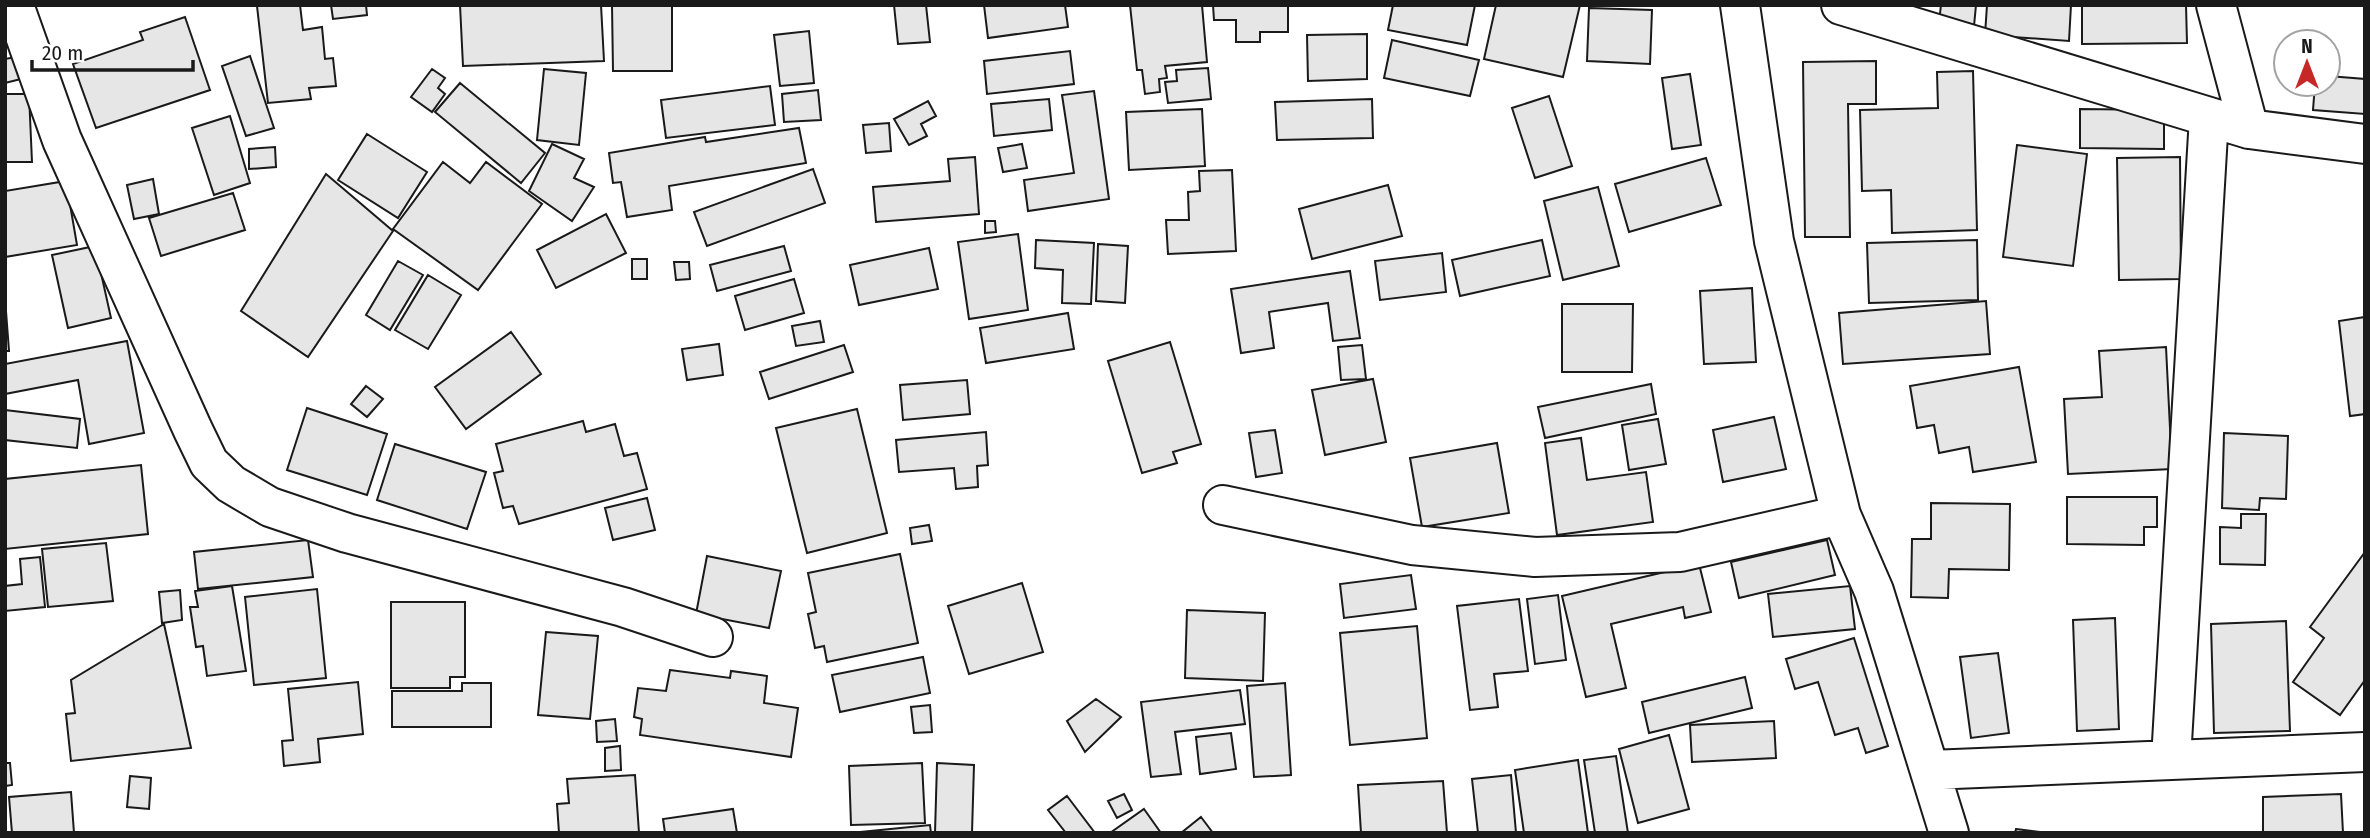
<svg xmlns="http://www.w3.org/2000/svg" width="2370" height="838" viewBox="0 0 2370 838" font-family="'Fira Sans Condensed',sans-serif">
<style>
.building{fill:#e6e6e6;stroke:#1a1a1a;stroke-width:2}
.lines{fill:none;stroke-linecap:round;stroke-linejoin:round}
.minor-casing{stroke:#1a1a1a;stroke-width:42}
.minor{stroke:#fff;stroke-width:38}
</style>
<rect width="100%" height="100%" fill="#fff"/>
<path class="building" d="M300,5L303,30L322,27L325,59L333,58L336,86L309,88L311,99L268,103L257,6Z
M331,5H366L367,15L333,19Z
M460,5H601L604,61L463,66Z
M612,5H672V71H613Z
M894,5H926L930,42L898,44Z
M984,5H1065L1068,27L988,38Z
M1130,5H1202L1207,62L1165,66L1167,78L1159,79L1160,92L1145,94L1142,70H1137Z
M1213,5H1288V32H1260V42H1236V20H1214Z
M1393,5H1475L1467,45L1388,30Z
M1496,5H1580L1563,77L1484,59Z
M1941,5H1976L1974,26L1939,22Z
M1987,5H2071L2069,41L1985,35Z
M2082,5H2186L2187,43L2082,44Z
M1589,8L1652,10L1650,64L1587,61Z
M185,17L210,90L96,128L73,64L143,40L140,32Z
M809,31L814,83L780,86L774,35Z
M1367,34V79L1308,81L1307,35Z
M1392,40L1479,60L1470,96L1384,78Z
M1070,51L1074,84L987,94L984,61Z
M250,56L274,128L246,136L222,66Z
M16,57L21,79L5,83V59Z
M1876,61V104H1848L1850,237H1805L1803,62Z
M1208,68L1211,99L1168,103L1165,82L1177,81L1176,70Z
M432,69L445,78L438,88L445,94L432,112L411,97Z
M544,69L586,73L579,145L537,140Z
M1973,71L1977,230L1892,233L1891,190L1862,191L1860,110L1938,108L1937,72Z
M1690,74L1701,145L1672,149L1662,78Z
M2328,76L2365,79V114L2313,110L2315,84H2328Z
M460,83L545,153L521,183L435,112Z
M770,86L775,125L666,138L661,100Z
M818,90L821,120L784,122L782,94Z
M1094,91L1109,199L1028,211L1024,180L1074,173L1062,95Z
M5,94H29L32,162H5Z
M1549,96L1572,166L1535,178L1512,108Z
M1049,99L1052,130L994,136L991,104Z
M1372,99L1373,138L1277,140L1275,102Z
M928,101L936,116L921,124L927,136L909,145L894,119Z
M1202,109L1205,166L1129,170L1126,112Z
M2080,109L2164,110V149L2080,148Z
M230,116L250,183L214,195L192,128Z
M889,123L891,151L866,153L863,125Z
M799,128L806,163L669,186L672,210L627,217L621,182L613,183L609,153L705,137L706,142Z
M367,134L427,172L398,218L338,180Z
M552,144L584,159L574,178L594,187L572,221L529,191Z
M1022,144L1027,168L1003,172L998,148Z
M2017,145L2087,154L2073,266L2003,257Z
M275,147L276,167L249,169V149Z
M975,157L979,214L876,222L873,187L950,181L948,159Z
M2180,157L2181,279L2119,280L2117,158Z
M1706,158L1721,205L1629,232L1615,184Z
M443,162L470,183L486,162L542,204L478,290L393,229Z
M813,169L825,203L707,246L694,212Z
M1232,170L1236,251L1168,254L1166,220H1189L1188,192L1200,191L1199,171Z
M326,174L393,231L308,357L241,311Z
M153,179L159,214L134,219L127,185Z
M66,181L77,245L5,257V191Z
M1388,185L1402,236L1312,259L1299,209Z
M1598,187L1619,266L1563,280L1544,201Z
M233,193L245,230L161,256L149,218Z
M606,214L626,253L556,288L537,250Z
M985,221H995L996,232L985,233Z
M1018,234L1028,310L969,319L958,242Z
M1036,240L1094,243L1091,304L1062,303L1063,270L1035,268Z
M1542,240L1550,276L1460,296L1452,260Z
M1977,240L1978,300L1869,303L1867,243Z
M1098,244L1128,246L1125,303L1096,301Z
M95,246L111,318L68,328L52,255Z
M784,246L791,271L717,291L710,265Z
M929,248L938,289L859,305L850,265Z
M1442,253L1446,292L1380,300L1375,261Z
M632,259H647V279H632Z
M398,261L423,275L390,330L366,315Z
M674,262H689L690,279L676,280Z
M1350,271L1360,338L1333,341L1328,303L1269,312L1274,348L1241,353L1231,289Z
M428,275L461,295L428,349L395,330Z
M794,279L804,313L745,330L735,296Z
M1752,288L1756,362L1704,364L1700,291Z
M5,298L9,351H5Z
M1986,301L1990,354L1843,364L1839,313Z
M1562,304H1633L1632,372H1562Z
M1068,313L1074,349L986,363L980,328Z
M2365,317V414L2350,416L2339,321Z
M820,321L824,342L796,346L792,326Z
M511,332L541,374L466,429L435,387Z
M127,341L144,433L89,444L78,380L5,394V364Z
M1170,342L1201,444L1173,452L1177,463L1142,473L1108,361Z
M719,344L723,375L687,380L682,349Z
M844,345L853,372L769,399L760,372Z
M1362,345L1366,379L1341,380L1338,347Z
M2166,347L2172,469L2068,474L2064,399L2102,397L2099,351Z
M2019,367L2036,462L1973,472L1969,447L1939,453L1934,425L1917,428L1910,386Z
M1373,379L1386,442L1325,455L1312,390Z
M967,380L970,414L903,420L900,385Z
M1651,384L1656,414L1545,438L1538,407Z
M366,386L383,399L367,417L351,404Z
M307,408L387,434L367,495L287,470Z
M857,409L887,533L807,553L776,428Z
M5,410L80,419L77,448L5,440Z
M1774,417L1786,469L1723,482L1713,430Z
M1658,419L1666,464L1629,470L1622,425Z
M583,421L586,432L615,424L624,456L637,453L647,489L519,524L513,506L503,508L494,473L503,471L496,444Z
M1275,430L1282,473L1256,477L1249,433Z
M986,432L988,465L977,466L978,487L956,489L954,468L899,472L896,440Z
M2224,433L2288,436L2286,499L2260,498L2259,510L2222,508Z
M1581,438L1587,480L1646,472L1653,522L1557,535L1545,443Z
M1497,443L1509,513L1422,527L1410,458Z
M395,444L486,472L467,529L377,500Z
M141,465L148,534L5,549V479Z
M2067,497H2157V527H2144V545L2067,544Z
M647,498L655,530L613,540L605,508Z
M1931,503L2010,504L2009,570L1949,569L1948,598L1911,597L1912,539H1931Z
M2241,514H2266L2265,565L2220,564V527L2241,528Z
M929,525L932,541L912,544L910,528Z
M308,540L313,577L198,589L194,552Z
M1827,540L1835,575L1739,598L1731,562Z
M106,543L113,601L48,607L42,549Z
M2365,552V680L2340,715L2293,682L2324,638L2310,627Z
M900,554L918,643L827,662L824,646L815,648L808,614L816,612L808,573Z
M707,556L781,571L769,628L696,614Z
M40,557L45,607L5,611V586L22,584L20,559Z
M1699,564L1711,612L1685,618L1683,607L1611,624L1626,688L1586,697L1562,596Z
M1411,575L1416,609L1344,618L1340,584Z
M1022,583L1043,652L969,674L948,606Z
M232,586L246,671L207,676L203,646L196,647L190,607H198L195,591Z
M1850,586L1855,629L1773,637L1768,594Z
M317,589L326,678L254,685L245,597Z
M180,590L182,620L162,623L159,592Z
M1558,595L1566,660L1535,664L1527,599Z
M1519,599L1528,671L1494,674L1498,707L1470,710L1457,606Z
M391,602H465V677H450V688H391Z
M1187,610L1265,613L1263,681L1185,678Z
M2115,618L2119,729L2077,731L2073,620Z
M2286,621L2290,731L2214,733L2211,624Z
M164,624L191,748L71,761L66,714L75,713L71,680Z
M1417,626L1427,738L1350,745L1340,633Z
M546,632L598,636L590,719L538,715Z
M1854,638L1888,746L1866,753L1858,728L1835,735L1818,682L1795,689L1786,659Z
M1998,653L2009,733L1971,738L1960,657Z
M923,657L930,693L840,712L832,675Z
M670,670L730,678L731,671L767,676L764,703L798,708L791,757L640,735L642,719L634,717L638,688L666,691Z
M1745,677L1752,708L1649,733L1642,702Z
M358,682L363,734L318,739L320,762L284,766L282,741L293,740L288,689Z
M462,683H491V727H392V691H462Z
M1285,683L1291,775L1254,777L1247,686Z
M1240,690L1245,724L1175,732L1181,774L1151,777L1141,702Z
M1096,699L1121,717L1085,752L1067,721Z
M930,705L932,732L914,733L911,707Z
M615,719L617,741L597,742L596,721Z
M1774,721L1776,758L1692,762L1690,725Z
M1231,733L1236,769L1200,774L1196,737Z
M1669,735L1689,809L1638,823L1619,749Z
M620,746L621,770L605,771V748Z
M1616,756L1628,833H1595L1584,760Z
M1578,760L1588,833H1524L1515,770Z
M5,763H10L12,785L5,786Z
M922,763L925,823L851,825L849,766Z
M937,763L974,765L972,833H935Z
M635,775L639,833H559L557,804L569,803L567,779Z
M1511,775L1516,833H1478L1472,779Z
M130,776L151,778L149,809L127,807Z
M1443,781L1447,833H1361L1358,785Z
M71,792L74,833H12L9,797Z
M1124,794L1132,810L1117,818L1108,801Z
M2341,794L2343,833H2263V797Z
M1067,796L1095,833H1066L1048,810Z
M733,809L737,833H665L663,819Z
M1144,809L1161,833H1110Z
M1201,817L1213,833H1181Z
M930,825L931,833H861V832Z
M2016,829L2048,833H2015Z"/>
<g class="lines">
<g class="minor-casing">
<path id="minor" d="M14,5L62,140L193,430L209,463L231,484L270,507L347,533L623,607L713,637
M1740,5L1774,241L1841,515L1874,591L1949,833
M1841,5L2249,129L2365,144
M2216,5L2249,129
M1223,505L1412,545L1535,557L1680,552L1841,515
M2171,759L2209,117
M1930,770L2365,752"/>
</g>
<use href="#minor" class="minor"/>
</g>
<rect width="2370" height="838" fill="none" stroke="#1a1a1a" stroke-width="14"/>
<g transform="translate(2307 63)"><circle r="33" fill="#ffffff" stroke="#a3a3a3" stroke-width="2"/>
<path d="M0-5L12 26L0 18L-12 26Z" fill="#c62828"/>
<text y="-10" font-size="19" font-weight="bold" text-anchor="middle" fill="#1a1a1a">N</text>
</g>
<path d="M32 60v10h161v-10" fill="none" stroke="#1a1a1a" stroke-width="3.5"/>
<text x="42" y="60" font-size="21" fill="#1a1a1a" stroke="#ffffff" stroke-width="5" paint-order="stroke">20 m</text>
</svg>
